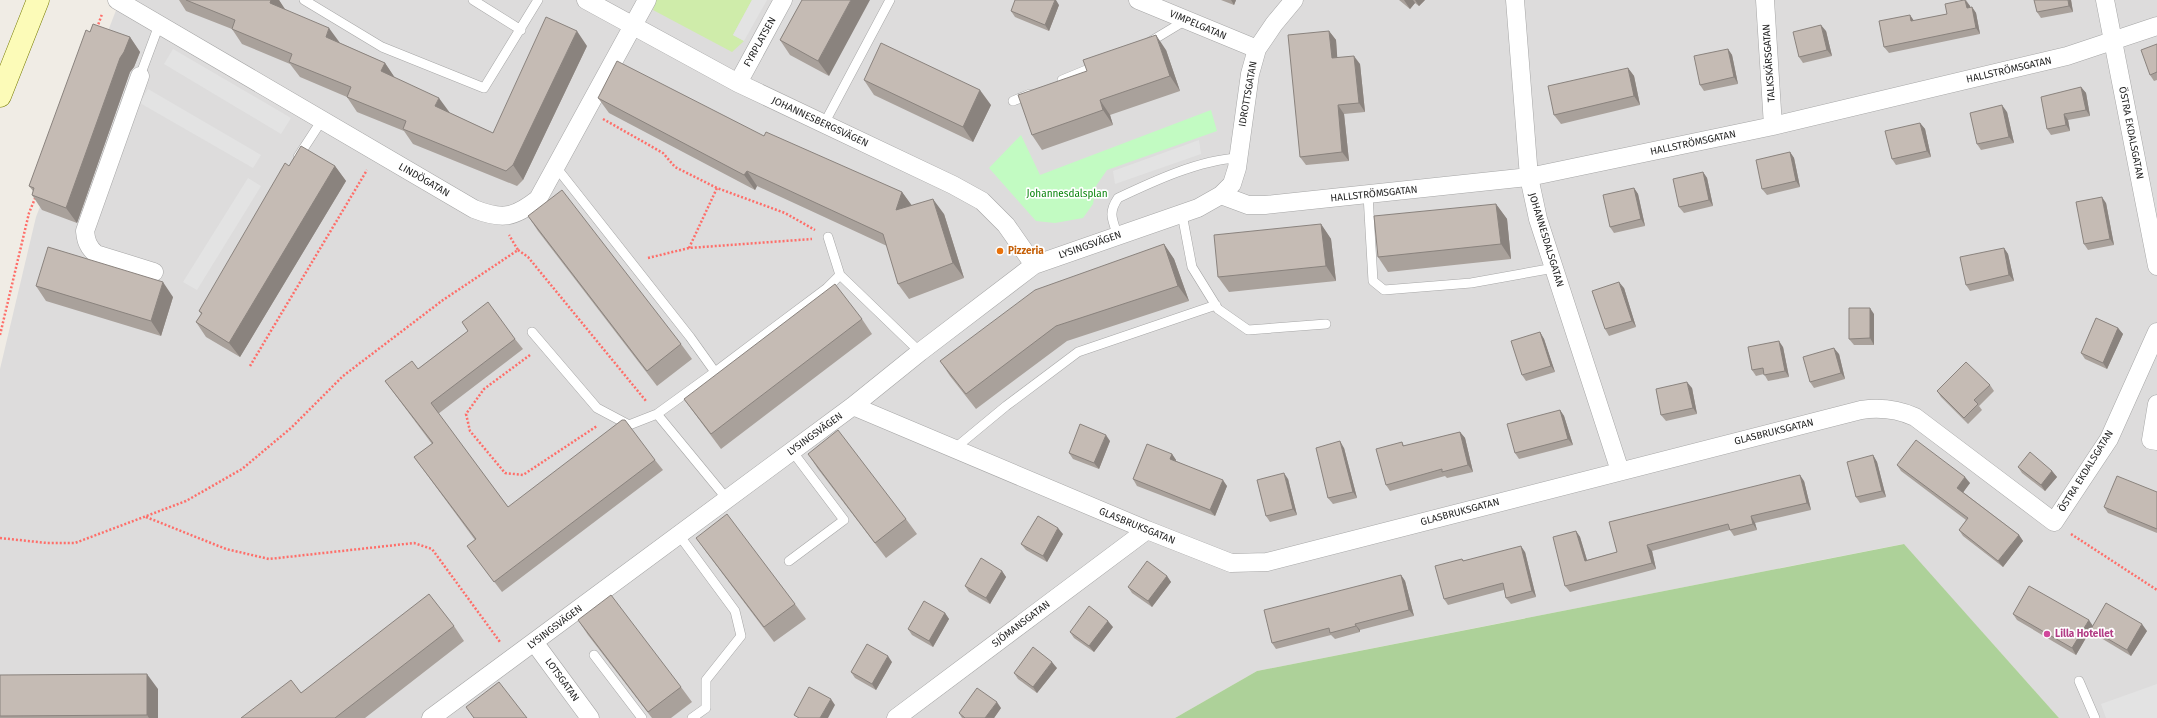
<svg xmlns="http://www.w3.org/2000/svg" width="2157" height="718" viewBox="0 0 2157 718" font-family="'Fira Sans',sans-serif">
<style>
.residential{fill:#dddcdc}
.grass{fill:#cfecaa}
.forest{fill:#add199}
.park{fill:#c2fbc2}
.parking{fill:#e3e3e3}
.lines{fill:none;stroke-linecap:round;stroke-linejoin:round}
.service-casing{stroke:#a6a6a6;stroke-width:10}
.minor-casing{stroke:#a6a6a6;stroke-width:19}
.secondary-casing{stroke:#777c01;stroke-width:23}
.path{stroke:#fe6e69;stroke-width:2.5;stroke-dasharray:2 2;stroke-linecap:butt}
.service{stroke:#fff;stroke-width:9}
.minor{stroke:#fff;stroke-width:18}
.secondary{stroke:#fcfbb8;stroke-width:22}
.wall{fill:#a9a19b}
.shaded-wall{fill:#8a837e}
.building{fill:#c5bbb4;stroke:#8a837e}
.food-dot{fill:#e8710a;stroke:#fff;stroke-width:1.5}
.hotel-dot{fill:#d1479c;stroke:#fff;stroke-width:1.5}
.labels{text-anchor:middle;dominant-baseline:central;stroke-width:3.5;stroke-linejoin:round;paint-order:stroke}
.street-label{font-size:10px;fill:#1f1f1f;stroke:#fff}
.park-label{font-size:10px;fill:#08830a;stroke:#fff}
.food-label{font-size:10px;font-weight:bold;fill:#c56008;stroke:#fff;text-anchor:start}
.hotel-label{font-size:10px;font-weight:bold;fill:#b23c85;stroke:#fff;text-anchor:start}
</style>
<rect width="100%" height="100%" fill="#f0ece5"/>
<path class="residential" d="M120,0H2157V718H2059L1903,544L1257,671L1175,718H0V369L36,217Z"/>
<path class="grass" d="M656,0H752L733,35L744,41L732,52L653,10Z"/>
<path class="forest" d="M1904,544L2059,718H1175L1257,671Z"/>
<path class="park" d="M1211,110L1217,131L1107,170L1096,186L1093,204L1083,218L1055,223L1036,221L989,168L1021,135L1040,175Z"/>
<path class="parking" d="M752,0H767L744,41L733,35Z
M173,49L291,118L281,134L164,64Z
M148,89L261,155L253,168L140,103Z
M1199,140L1201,154L1115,184L1113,171Z
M248,178L261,186L197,290L183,282Z
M2157,684V718H2106L2101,704Z"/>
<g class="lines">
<g class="service-casing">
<path id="service" d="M304,0L382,47L484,88L538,0
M473,0L521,30
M1148,43L1186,20
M140,76L159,25
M1062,80L1096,66
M1013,101L1030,94
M824,124L890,0
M298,157L322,120
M1368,195L1373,281L1384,290L1471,283L1554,268
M1182,214L1192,267L1218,309L1248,330L1326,324
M1118,236C1112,219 1108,213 1118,198C1154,181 1199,160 1238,158
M828,237L840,275L920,352
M532,332L597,408L629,425L657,414L715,372L690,337L556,167
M715,372L827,288L840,275
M657,414L727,499
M954,449L1006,406L1078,352L1216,305
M679,535L735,611L741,636L706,680V708L692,718
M789,561L844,520L792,451
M594,655L642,718
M2079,681L2095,718"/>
</g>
<g class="minor-casing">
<path id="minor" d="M117,0L474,209C502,220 514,218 538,199L647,0
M586,0L738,83L953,185L982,201L1006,225L1034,265
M1138,0L1257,49
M1515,0L1529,177L1538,219L1620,471
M1765,0L1773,126
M2105,0L2157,266
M140,76L85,231C86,241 88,247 96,254L154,272
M738,83L783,0
M1221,195L1248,205H1265L1529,177L1773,126L2067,56L2157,26
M2157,404L2151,440L2157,441
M853,406L1147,530L1231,563L1267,562L1861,410C1881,407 1897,409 1915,417L2054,522L2109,439L2157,332
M534,642L590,718
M431,718L853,406L920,352L1034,265L1198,208L1221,195L1232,184L1237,168L1250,74L1257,49L1274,24L1294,0
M896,718L1147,530"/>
</g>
<g class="secondary-casing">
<path id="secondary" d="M0,96L38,0"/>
</g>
<path class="path" d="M97,28L102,14
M603,119L663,153L675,167L717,188L785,213L815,230
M689,248L717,188
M518,250L528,257L646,401
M648,258L689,248L812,239
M0,335L29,213L36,196
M530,355L484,389L466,414L470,431L505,473L523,475L597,426
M250,366L367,170
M146,517L226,549L269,559L414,543L432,549L500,642
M2071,534L2157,590
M0,538L47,543H75L186,501L242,469L291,428L343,376L443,300L518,250L509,235"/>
<use href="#service" class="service"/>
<use href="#minor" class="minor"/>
<use href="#secondary" class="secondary"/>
</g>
<path class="wall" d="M179,0H279L284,9L340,43L385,63L395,78L450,113L493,133L587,46L523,180L517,186L413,144L404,131L357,112L347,97L300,77L290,64L242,44L232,29L186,11Z
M802,0L829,76L790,55L780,40Z
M1221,0H1236L1234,5Z
M1399,0H1425L1419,6L1415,3L1410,9Z
M1966,0L1970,6V8L1972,7L1976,13L1980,34L1889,53L1884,47L1910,15L1914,21L1947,14Z
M2071,0L2073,12L2041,18L2037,12Z
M1059,5L1049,31L1015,17L1011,11Z
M1329,31L1336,40L1337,57L1360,64L1365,112L1344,114L1349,161L1306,165L1300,157Z
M1826,31L1832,56L1803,63L1799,57Z
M90,32L130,37L140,52L134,67L130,72L77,223L42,210L32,195L33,191L29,186Z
M2157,44V80L2154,81L2150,75Z
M1728,49L1732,55L1738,84L1704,91L1700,85Z
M1166,50L1180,91L1110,115L1113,125L1042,150L1032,135Z
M1628,68L1634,76L1640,105L1561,124L1554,115Z
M864,80L991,105L973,142L874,95Z
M2081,87L2086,93L2090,116L2068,120L2070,131L2051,135L2047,129Z
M598,98L764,136L902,192L911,205L944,214L964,278L909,299L898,284L887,246L757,186L755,190L609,113Z
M2007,112L2014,143L1981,150L1977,144Z
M1920,123L1925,129L1931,157L1896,165L1892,159Z
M1790,152L1794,158L1800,187L1767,195L1762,189Z
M289,166H335L346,181L240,357L206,337L196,322L201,314L199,311Z
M1703,172L1707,178L1713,206L1684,213L1679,207Z
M1634,188L1638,194L1645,226L1614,233L1610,227Z
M2106,203L2114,245L2088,250L2084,244Z
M1496,204L1507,219L1511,259L1388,272L1378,257Z
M528,216L681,344L692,359L657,386L538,231Z
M1321,224L1331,239L1336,281L1229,292L1218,277Z
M1164,244L1174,259L1189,301L1067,341L976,409L950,376L940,361Z
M2004,248L2008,254L2014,281L1970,291L1966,285Z
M36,286L173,297L161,336L46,301Z
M1624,288L1636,327L1609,336L1605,329Z
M1874,314V345H1854L1849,339Z
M862,319L872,334L721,449L695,414L684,399Z
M462,322L515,339L523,349L438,414L508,507L655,460L663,470L502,592L467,546L475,540L414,457L432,444L385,381L418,369L468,331Z
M2118,328L2123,334L2107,369L2085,359L2081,353Z
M1540,332L1544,339L1555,372L1526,381L1522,375Z
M1783,347L1789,377L1768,381L1764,374L1756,376L1752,370Z
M1839,354L1845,379L1814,388L1810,382Z
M1990,385L1994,391L1979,406L1982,410L1968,424L1941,397L1937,391Z
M1692,388L1697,414L1666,421L1661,415Z
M1560,410L1564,416L1573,445L1519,459L1515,453Z
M1460,432L1465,438L1473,472L1447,478L1445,476L1390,491L1386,485L1402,442L1404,446Z
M1110,441L1099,469L1073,459L1069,453Z
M1344,448L1357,498L1333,504L1328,498Z
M808,454L906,519L917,534L886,558L818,469Z
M1172,454L1176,460V461L1227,486L1215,516L1137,486L1133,479Z
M1873,455L1877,462L1886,497L1860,503L1856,497Z
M1897,465L1970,483L1963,492L2019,535L2023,541L2003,567L1963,536L1959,530L1966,520L1901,471Z
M2018,467L2052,471L2057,477L2045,491L2022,473Z
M1288,479L1297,515L1270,522L1266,516Z
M1804,481L1811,510L1755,523L1757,530L1734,536L1730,530L1652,551L1656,569L1570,592L1565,586L1576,531L1580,537L1587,560L1617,552Z
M2157,492V533L2108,513L2104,507Z
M1063,534L1047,562L1026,550L1021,544Z
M696,538L795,604L806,619L774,642L707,553Z
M1525,552L1536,597L1511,604L1506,598L1504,590L1448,605L1444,599L1462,559L1464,561Z
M1002,571L1006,577L990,604L969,592L965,586Z
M1401,575L1405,581L1414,616L1360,630V632L1335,639L1331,635L1276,649L1272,643Z
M1167,576L1171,582L1152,607L1132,593L1128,587Z
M945,613L949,619L933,647L912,635L908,629Z
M2013,614L2093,626L2147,631L2131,656L2096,635L2091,629L2076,655L2017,620Z
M578,620L681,687L692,702L671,718H652L588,635Z
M454,626L464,641L365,718H241L301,693Z
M1113,627L1094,652L1074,638L1070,632Z
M892,662L876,690L855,678L851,672Z
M1057,668L1037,693L1018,679L1014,673Z
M0,675L158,689V718H0Z
M1001,708L994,718H962L959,713Z"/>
<path class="shaded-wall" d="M271,0H279L285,9L281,18L270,3Z
M851,0H870L829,76L818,61Z
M1055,0H1056L1059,5L1049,31L1045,25Z
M1231,0H1236L1234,5Z
M1404,0H1413L1415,3L1410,9Z
M1415,0H1425L1419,6Z
M1965,0L1970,6L1971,14L1967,8Z
M2068,0H2071L2073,12L2069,6Z
M1972,7L1976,13L1980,34L1976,28Z
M1910,15L1914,21H1911Z
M1821,25L1826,31L1832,56L1827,50Z
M329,28L340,43L326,37Z
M577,31L587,46L523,180L513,165Z
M1329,31L1336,40L1338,67L1332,58Z
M1156,35L1166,50L1180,91L1170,76Z
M130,37L140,52L134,67L130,72L77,223L66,208L120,58Z
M1728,49L1732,55L1738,84L1734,77Z
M1354,56L1360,64L1365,112L1359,103Z
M385,63L395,78L381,71Z
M1628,68L1634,76L1640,105L1634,96Z
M2081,87L2086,93L2090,116L2086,110Z
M980,90L991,105L973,142L963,127Z
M439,98L450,113L446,121L435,106Z
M1100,100L1110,115L1113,125L1103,110Z
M1338,105L1344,114L1349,161L1342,152Z
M2002,105L2007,112L2014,143L2009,137Z
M2064,114L2068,120L2070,131L2066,125Z
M1920,123L1925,129L1931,157L1927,151Z
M1790,152L1794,158L1800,187L1796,181Z
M335,166L346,181L240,357L229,343Z
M747,171L757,186L755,190L744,175Z
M1703,172L1707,178L1713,206L1709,200Z
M1634,188L1638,194L1645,226L1641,219Z
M902,192L913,207L896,210Z
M2102,197L2106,203L2114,245L2110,239Z
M933,199L944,214L964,278L953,263Z
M1496,204L1507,219L1511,259L1501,244Z
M1321,224L1331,239L1336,281L1326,266Z
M1164,244L1174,259L1189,301L1178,286Z
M2004,248L2008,254L2014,281L2009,275Z
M163,282L173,297L161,336L151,321Z
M1619,282L1624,288L1636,327L1632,321Z
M1870,308L1874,314V345L1870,338Z
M2118,328L2123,334L2107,369L2103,363Z
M1540,332L1544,339L1555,372L1551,366Z
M1779,341L1783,347L1789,377L1785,371Z
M1834,348L1839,354L1845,379L1841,373Z
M1687,382L1692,388L1697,414L1693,408Z
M1560,410L1564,416L1573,445L1568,439Z
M1460,432L1465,438L1473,472L1468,465Z
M1106,435L1110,441L1099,469L1094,463Z
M1340,441L1344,448L1357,498L1353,492Z
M1172,454L1176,460L1174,465L1170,459Z
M1873,455L1877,462L1886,497L1882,491Z
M2052,471L2057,477L2045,491L2041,485Z
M1284,473L1288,479L1297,515L1293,509Z
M1800,475L1804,481L1811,510L1807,503Z
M1965,477L1970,483L1962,494L1957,488Z
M1223,480L1227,486L1215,516L1210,510Z
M1751,516L1755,523L1757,530L1753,524Z
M1058,528L1063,534L1047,562L1043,556Z
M1576,531L1580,537L1589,567L1585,561Z
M2019,535L2023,541L2003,567L1998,561Z
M1647,545L1652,551L1656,569L1652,563Z
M1521,546L1525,552L1536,597L1532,591Z
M1002,571L1006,577L990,604L986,598Z
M1401,575L1405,581L1414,616L1409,610Z
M1167,576L1171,582L1152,607L1148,601Z
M945,613L949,619L933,647L929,641Z
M2089,620L2093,626L2076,655L2072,648Z
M1108,621L1113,627L1094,652L1089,646Z
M1355,624L1360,630V632L1356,626Z
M2142,624L2147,631L2131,656L2127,650Z
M888,656L892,662L876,690L872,684Z
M1052,662L1057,668L1037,693L1033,687Z
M147,674L158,689V718H149L147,715Z
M831,699L835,705L828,718H820Z
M997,702L1001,708L994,718H985Z"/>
<path class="building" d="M186,0H271L270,3L329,28L326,37L385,63L381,71L439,98L435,106L493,133L546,17L577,31L513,165L506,171L403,129L406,121L347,97L351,87L289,62L292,54L232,29L235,20Z
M802,0H851L818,61L780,40Z
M1015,0H1055L1045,25L1011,11Z
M1964,0H1965L1967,8L1972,7L1976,28L1884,47L1879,21L1910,15L1911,21L1947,14L1945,4Z
M2034,0H2068L2069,6L2037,12Z
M93,24L130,37L124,52L120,58L66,208L32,195L34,188L29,186L86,30L90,32Z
M1821,25L1827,50L1799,57L1793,32Z
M1329,31L1332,58L1354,56L1359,103L1338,105L1342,152L1300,157L1288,35Z
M1156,35L1170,76L1100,100L1103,110L1032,135L1018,95L1087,71L1083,60Z
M881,43L980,90L963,127L864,80Z
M2157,44V72L2150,75L2141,50Z
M1728,49L1734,77L1700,85L1694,56Z
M617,61L764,136L766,132L902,192L896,210L933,199L953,263L898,284L883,234L747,171L744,175L598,98Z
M1628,68L1634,96L1554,115L1548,86Z
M2081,87L2086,110L2064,114L2066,125L2047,129L2041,97Z
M2002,105L2009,137L1977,144L1970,113Z
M1920,123L1927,151L1892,159L1885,131Z
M301,146L335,166L229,343L196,322L202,313L199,311L285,163L289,166Z
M1790,152L1796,181L1762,189L1756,160Z
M1703,172L1709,200L1679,207L1673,179Z
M1634,188L1641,219L1610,227L1603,195Z
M562,190L681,344L647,371L528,216Z
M2102,197L2110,239L2084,244L2076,202Z
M1496,204L1501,244L1378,257L1374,216Z
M1321,224L1326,266L1218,277L1214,235Z
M1164,244L1178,286L1056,326L966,394L940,361L1035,290Z
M48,247L163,282L151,321L36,286Z
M2004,248L2009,275L1966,285L1960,257Z
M1619,282L1632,321L1605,329L1592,291Z
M835,284L862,319L711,434L684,399Z
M488,302L515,339L431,403L508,507L622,420H625L655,460L494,582L467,546L476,539L414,457L433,443L385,381L412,361L418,369L468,331L462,322Z
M1849,308H1870V338L1849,339Z
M2096,318L2118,328L2103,363L2081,353Z
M1540,332L1551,366L1522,375L1511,341Z
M1779,341L1785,371L1764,375L1763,368L1752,370L1748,347Z
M1834,348L1841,373L1810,382L1803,357Z
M1966,362L1990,385L1974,400L1978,404L1964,418L1937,391Z
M1687,382L1693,408L1661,415L1656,389Z
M1560,410L1568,439L1515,453L1507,424Z
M1080,424L1106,435L1094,463L1069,453Z
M838,430L906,519L875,543L808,454Z
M1460,432L1468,465L1442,472V469L1386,485L1376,449L1402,442L1403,446Z
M1916,440L1965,477L1957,488L2019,535L1998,561L1959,530L1968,518L1897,465Z
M1340,441L1353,492L1328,498L1316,448Z
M1147,444L1172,454L1170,459L1223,480L1210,510L1133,479Z
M2030,452L2052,471L2041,485L2018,467Z
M1873,455L1882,491L1856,497L1847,462Z
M1284,473L1293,509L1266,516L1257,480Z
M1800,475L1807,503L1751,516L1753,524L1730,530L1728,524L1647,545L1652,563L1565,586L1553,537L1576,531L1585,561L1617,552L1609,522Z
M2117,476L2157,492V529L2104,507Z
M727,514L795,604L764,627L696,538Z
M1038,516L1058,528L1043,556L1021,544Z
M1521,546L1532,591L1506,598L1503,583L1444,599L1435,566L1462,559L1463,561Z
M981,558L1002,571L986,598L965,586Z
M1147,561L1167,576L1148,601L1128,587Z
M1401,575L1409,610L1355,624L1356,626L1330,633L1329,628L1272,643L1264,610Z
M2029,586L2089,620L2072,648L2013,614Z
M429,594L454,626L335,718H241L291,680L301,693Z
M611,595L681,687L648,712L578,620Z
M924,601L945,613L929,641L908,629Z
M2106,603L2142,624L2127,650L2091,629Z
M1089,606L1108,621L1089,646L1070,632Z
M867,644L888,656L872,684L851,672Z
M1033,647L1052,662L1033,687L1014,673Z
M147,674V715L0,716V675Z
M499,682L527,718H474L466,707Z
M809,687L831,699L820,718H799L794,715Z
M977,688L997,702L985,718H965L959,713Z"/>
<circle class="food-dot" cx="1000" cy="251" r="4"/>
<circle class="hotel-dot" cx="2047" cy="634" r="4"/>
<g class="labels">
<g class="street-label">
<text transform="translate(1198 25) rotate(23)">VIMPELGATAN</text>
<text transform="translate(760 42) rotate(-61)">FYRPLATSEN</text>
<text transform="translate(1769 63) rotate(-94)">TALKSKÄRSGATAN</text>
<text transform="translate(2009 70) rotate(-13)">HALLSTRÖMSGATAN</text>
<text transform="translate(1248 94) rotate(-80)">IDROTTSGATAN</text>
<text transform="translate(820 122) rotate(25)">JOHANNESBERGSVÄGEN</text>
<text transform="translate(2131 133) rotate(79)">ÖSTRA EKDALSGATAN</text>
<text transform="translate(1693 143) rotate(-12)">HALLSTRÖMSGATAN</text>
<text transform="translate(424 180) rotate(30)">LINDÖGATAN</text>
<text transform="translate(1374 194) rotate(-6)">HALLSTRÖMSGATAN</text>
<text transform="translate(1546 240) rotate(73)">JOHANNESDALSGATAN</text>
<text transform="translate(1090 245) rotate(-19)">LYSINGSVÄGEN</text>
<text transform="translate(1774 432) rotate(-14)">GLASBRUKSGATAN</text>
<text transform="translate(815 434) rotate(-36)">LYSINGSVÄGEN</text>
<text transform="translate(2086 471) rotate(-58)">ÖSTRA EKDALSGATAN</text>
<text transform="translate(1460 512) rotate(-15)">GLASBRUKSGATAN</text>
<text transform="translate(1137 526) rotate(22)">GLASBRUKSGATAN</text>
<text transform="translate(1021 624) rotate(-37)">SJÖMANSGATAN</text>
<text transform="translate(555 627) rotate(-37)">LYSINGSVÄGEN</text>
<text transform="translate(562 680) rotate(54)">LOTSGATAN</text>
</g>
<g class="park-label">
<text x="1067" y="194">Johannesdalsplan</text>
</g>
<g class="food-label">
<text x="1008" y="251">Pizzeria</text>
</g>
<g class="hotel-label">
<text x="2055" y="634">Lilla Hotellet</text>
</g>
</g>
</svg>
